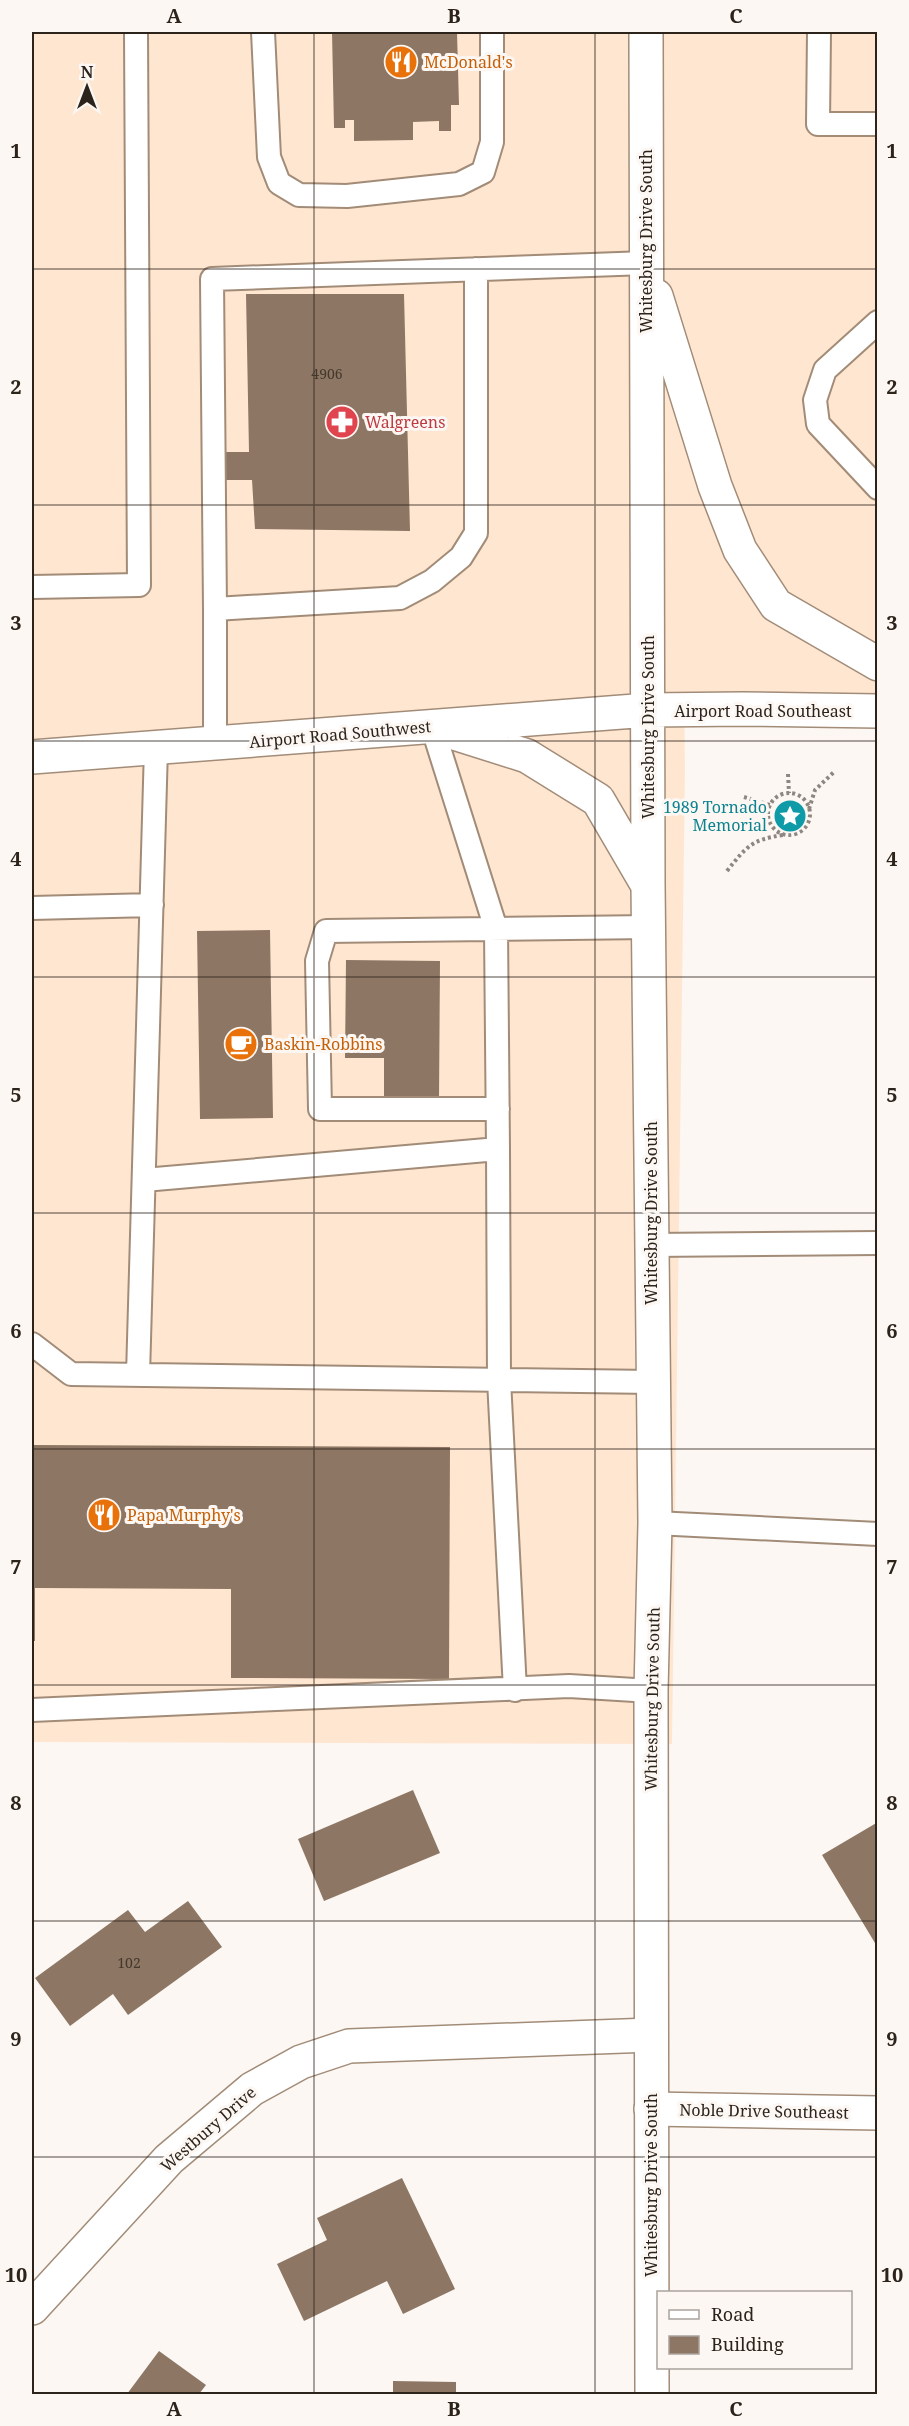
<svg xmlns="http://www.w3.org/2000/svg" width="909" height="2426" viewBox="0 0 909 2426" font-family="'Noto Serif',serif">
<style>
.built{fill:#ffe6d1}
.building{fill:#8d7764}
.lines{fill:none;stroke-linecap:round;stroke-linejoin:round}
.service-casing{stroke:#a28c78;stroke-width:26}
.minor-casing{stroke:#a28c78;stroke-width:36}
.secondary-casing{stroke:#a28c78;stroke-width:36}
.path{stroke:#8e8781;stroke-width:4;stroke-dasharray:3 3;stroke-linecap:butt}
.service{stroke:#fff;stroke-width:22}
.minor{stroke:#fff;stroke-width:33}
.secondary{stroke:#fff;stroke-width:33}
.grid{fill:none;stroke:#2c231b;stroke-width:1.5;stroke-opacity:0.55}
.labels{text-anchor:middle;dominant-baseline:central;stroke-width:6;stroke-linejoin:round;paint-order:stroke}
.number-label{font-size:14px;fill:#44382d}
.food-label{font-size:16px;fill:#c56008;stroke:#fcf7f3;text-anchor:start}
.street-label{font-size:16px;fill:#2c231b;stroke:#fcf7f3}
.health-label{font-size:16px;fill:#be3a42;stroke:#fcf7f3;text-anchor:start}
.culture-label{font-size:16px;fill:#0d838f;stroke:#fcf7f3;text-anchor:end}
.neatline{fill:none;stroke:#2c231b;stroke-width:2}
.grid-label{font-size:20px;text-anchor:middle;font-weight:bold;fill:#2c231b}
</style>
<rect width="100%" height="100%" fill="#fcf7f3"/>
<path class="built" d="M32,32H877V697L684,692L685,767L672,1744L32,1742Z"/>
<path class="building" d="M332,32H457L459,105H451V131H439V121L413,122V140L354,141V120H345V128H334Z
M246,294H404L410,531L255,529L252,480H218V452H249Z
M270,930L273,1118L200,1119L197,931Z
M346,960L440,961L439,1101L384,1100V1058H345Z
M32,1445L450,1447L449,1679L231,1678V1589L35,1588V1641H32Z
M413,1790L440,1853L324,1901L298,1839Z
M878,1822V1948L822,1855Z
M188,1901L222,1947L128,2015L113,1994L70,2026L35,1978L128,1910L145,1932Z
M402,2178L455,2289L403,2314L387,2281L304,2321L277,2264L327,2240L317,2218Z
M159,2351L206,2385L199,2394H127Z
M393,2381L456,2382V2394H393Z"/>
<g class="lines">
<g class="service-casing">
<path id="service" d="M263,32L269,157L279,183L299,195L347,196L459,184L483,172L492,142V32
M819,32L818,124H878
M878,322L825,370L815,400L818,424L878,488
M32,587L139,585L136,32
M215,609L212,279L646,263
M432,726L496,929L498,1149
M215,744V609L400,598L432,581L461,557L476,533V269
M32,908L152,905
M498,1109H320L317,961L326,931L650,927
M144,1180L498,1149L499,1380L515,1690
M650,1245L878,1243
M32,1344L71,1374L653,1382
M138,1375L156,748
M655,1523L878,1534
M32,1710L569,1686L651,1691"/>
</g>
<g class="minor-casing">
<path id="minor" d="M651,2109L878,2113
M32,2308L169,2159L252,2089L301,2062L349,2046L651,2035"/>
</g>
<g class="secondary-casing">
<path id="secondary" d="M646,32L648,884L655,1523L651,1691L652,2394
M656,296L715,486L740,550L776,605L878,664
M448,731L527,756L598,800L647,884
M32,757L648,710L743,709L878,711"/>
</g>
<path class="path" d="M788,774L789,793
M768 814a21 21 0 1 1 42 0a21 21 0 1 1-42 0Z
M744,797L770,805
M809,809L815,790L834,772
M727,871C747,846 751,840 783,835"/>
<use href="#service" class="service"/>
<use href="#minor" class="minor"/>
<use href="#secondary" class="secondary"/>
</g>
<path class="grid" d="M314,32V2394M595,32V2394M32,269H878M32,505H878M32,741H878M32,977H878M32,1213H878M32,1449H878M32,1685H878M32,1921H878M32,2157H878"/>
<defs>
<g id="restaurant-disc" transform="scale(1.725)"><circle r="9.5" fill="#e8710a" stroke="#fcf7f3"/><path d="M-5-6h1v4h1v-4h1v4h1v-4h1v5L-1.5 .5V6h-2V.5L-5-1ZM5-6V6H3V1.5H1.5Q1.5-4 5-6Z" fill="#fff"/></g>
<g id="pharmacy-disc" transform="scale(1.725)"><circle r="9.5" fill="#e0444e" stroke="#fcf7f3"/><path d="M-2-6h4v4h4v4h-4v4h-4v-4h-4v-4h4Z" fill="#fff"/></g>
<g id="sight-disc" transform="scale(1.725)"><circle r="9.5" fill="#0f9aa8" stroke="#fcf7f3"/><path d="M0-6L1.8-2.2L6-1.7L2.9 1.2L3.7 5.4L0 3.3L-3.7 5.4L-2.9 1.2L-6-1.7L-1.8-2.2Z" fill="#fff"/></g>
<g id="cafe-disc" transform="scale(1.725)"><circle r="9.5" fill="#e8710a" stroke="#fcf7f3"/><path d="M-5.5-4.5H6V0H3Q3 3.5 0 3.5H-2.5Q-5.5 3.5-5.5 0ZM3-3.2v2h1.7v-2ZM-6 4.5H4V6H-6Z" fill="#fff"/></g>
</defs>
<g fill-rule="evenodd">
<use href="#restaurant-disc" x="401" y="62"/>
<use href="#pharmacy-disc" x="342" y="422"/>
<use href="#sight-disc" x="790" y="816"/>
<use href="#cafe-disc" x="241" y="1044"/>
<use href="#restaurant-disc" x="104" y="1515"/>
</g>
<g class="labels">
<g class="number-label">
<text x="327" y="373">4906</text>
<text x="129" y="1962">102</text>
</g>
<g class="food-label">
<text x="424" y="62">McDonald's</text>
<text x="264" y="1044">Baskin-Robbins</text>
<text x="127" y="1515">Papa Murphy's</text>
</g>
<g class="street-label">
<text transform="translate(646 241) rotate(-90)">Whitesburg Drive South</text>
<text x="763" y="711">Airport Road Southeast</text>
<text transform="translate(648 727) rotate(-90)">Whitesburg Drive South</text>
<text transform="translate(340 734) rotate(-5)">Airport Road Southwest</text>
<text transform="translate(651 1213) rotate(-90)">Whitesburg Drive South</text>
<text transform="translate(652 1699) rotate(-89)">Whitesburg Drive South</text>
<text transform="translate(764 2111) rotate(1)">Noble Drive Southeast</text>
<text transform="translate(208 2129) rotate(-41)">Westbury Drive</text>
<text transform="translate(651 2185) rotate(-90)">Whitesburg Drive South</text>
</g>
<g class="health-label">
<text x="365" y="422">Walgreens</text>
</g>
<g class="culture-label">
<text x="767" y="807">1989 Tornado<tspan x="767" dy="18">Memorial</tspan></text>
</g>
</g>
<rect width="909" height="2426" fill="none" stroke="#fcf7f3" stroke-width="66"/>
<rect x="657" y="2291" width="195" height="78" fill="#fcf7f3" stroke="#a9a29d" stroke-width="1.5"/>
<rect x="669" y="2310" width="30" height="9" fill="#ffffff" stroke="#a9a29d" stroke-width="1.5"/>
<text x="711" y="2321" font-size="18" fill="#2c231b">Road</text>
<rect x="669" y="2336" width="30" height="18" fill="#8d7764" stroke="#a9a29d" stroke-width="1.5"/>
<text x="711" y="2351" font-size="18" fill="#2c231b">Building</text>
<g transform="translate(87 87)" stroke="#fcf7f3" stroke-width="4.5" paint-order="stroke">
<path d="M0-4.5L10 22L0 15L-10 22Z" fill="#2c231b"/>
<text y="-9" font-size="16" font-weight="bold" text-anchor="middle" fill="#2c231b">N</text>
</g>
<rect x="33" y="33" width="843" height="2360" class="neatline"/>
<g class="grid-label">
<text x="174" y="23">A</text>
<text x="454" y="23">B</text>
<text x="736" y="23">C</text>
<text x="16" y="158">1</text>
<text x="892" y="158">1</text>
<text x="16" y="394">2</text>
<text x="892" y="394">2</text>
<text x="16" y="630">3</text>
<text x="892" y="630">3</text>
<text x="16" y="866">4</text>
<text x="892" y="866">4</text>
<text x="16" y="1102">5</text>
<text x="892" y="1102">5</text>
<text x="16" y="1338">6</text>
<text x="892" y="1338">6</text>
<text x="16" y="1574">7</text>
<text x="892" y="1574">7</text>
<text x="16" y="1810">8</text>
<text x="892" y="1810">8</text>
<text x="16" y="2046">9</text>
<text x="892" y="2046">9</text>
<text x="16" y="2282">10</text>
<text x="892" y="2282">10</text>
<text x="174" y="2416">A</text>
<text x="454" y="2416">B</text>
<text x="736" y="2416">C</text>
</g>
</svg>
